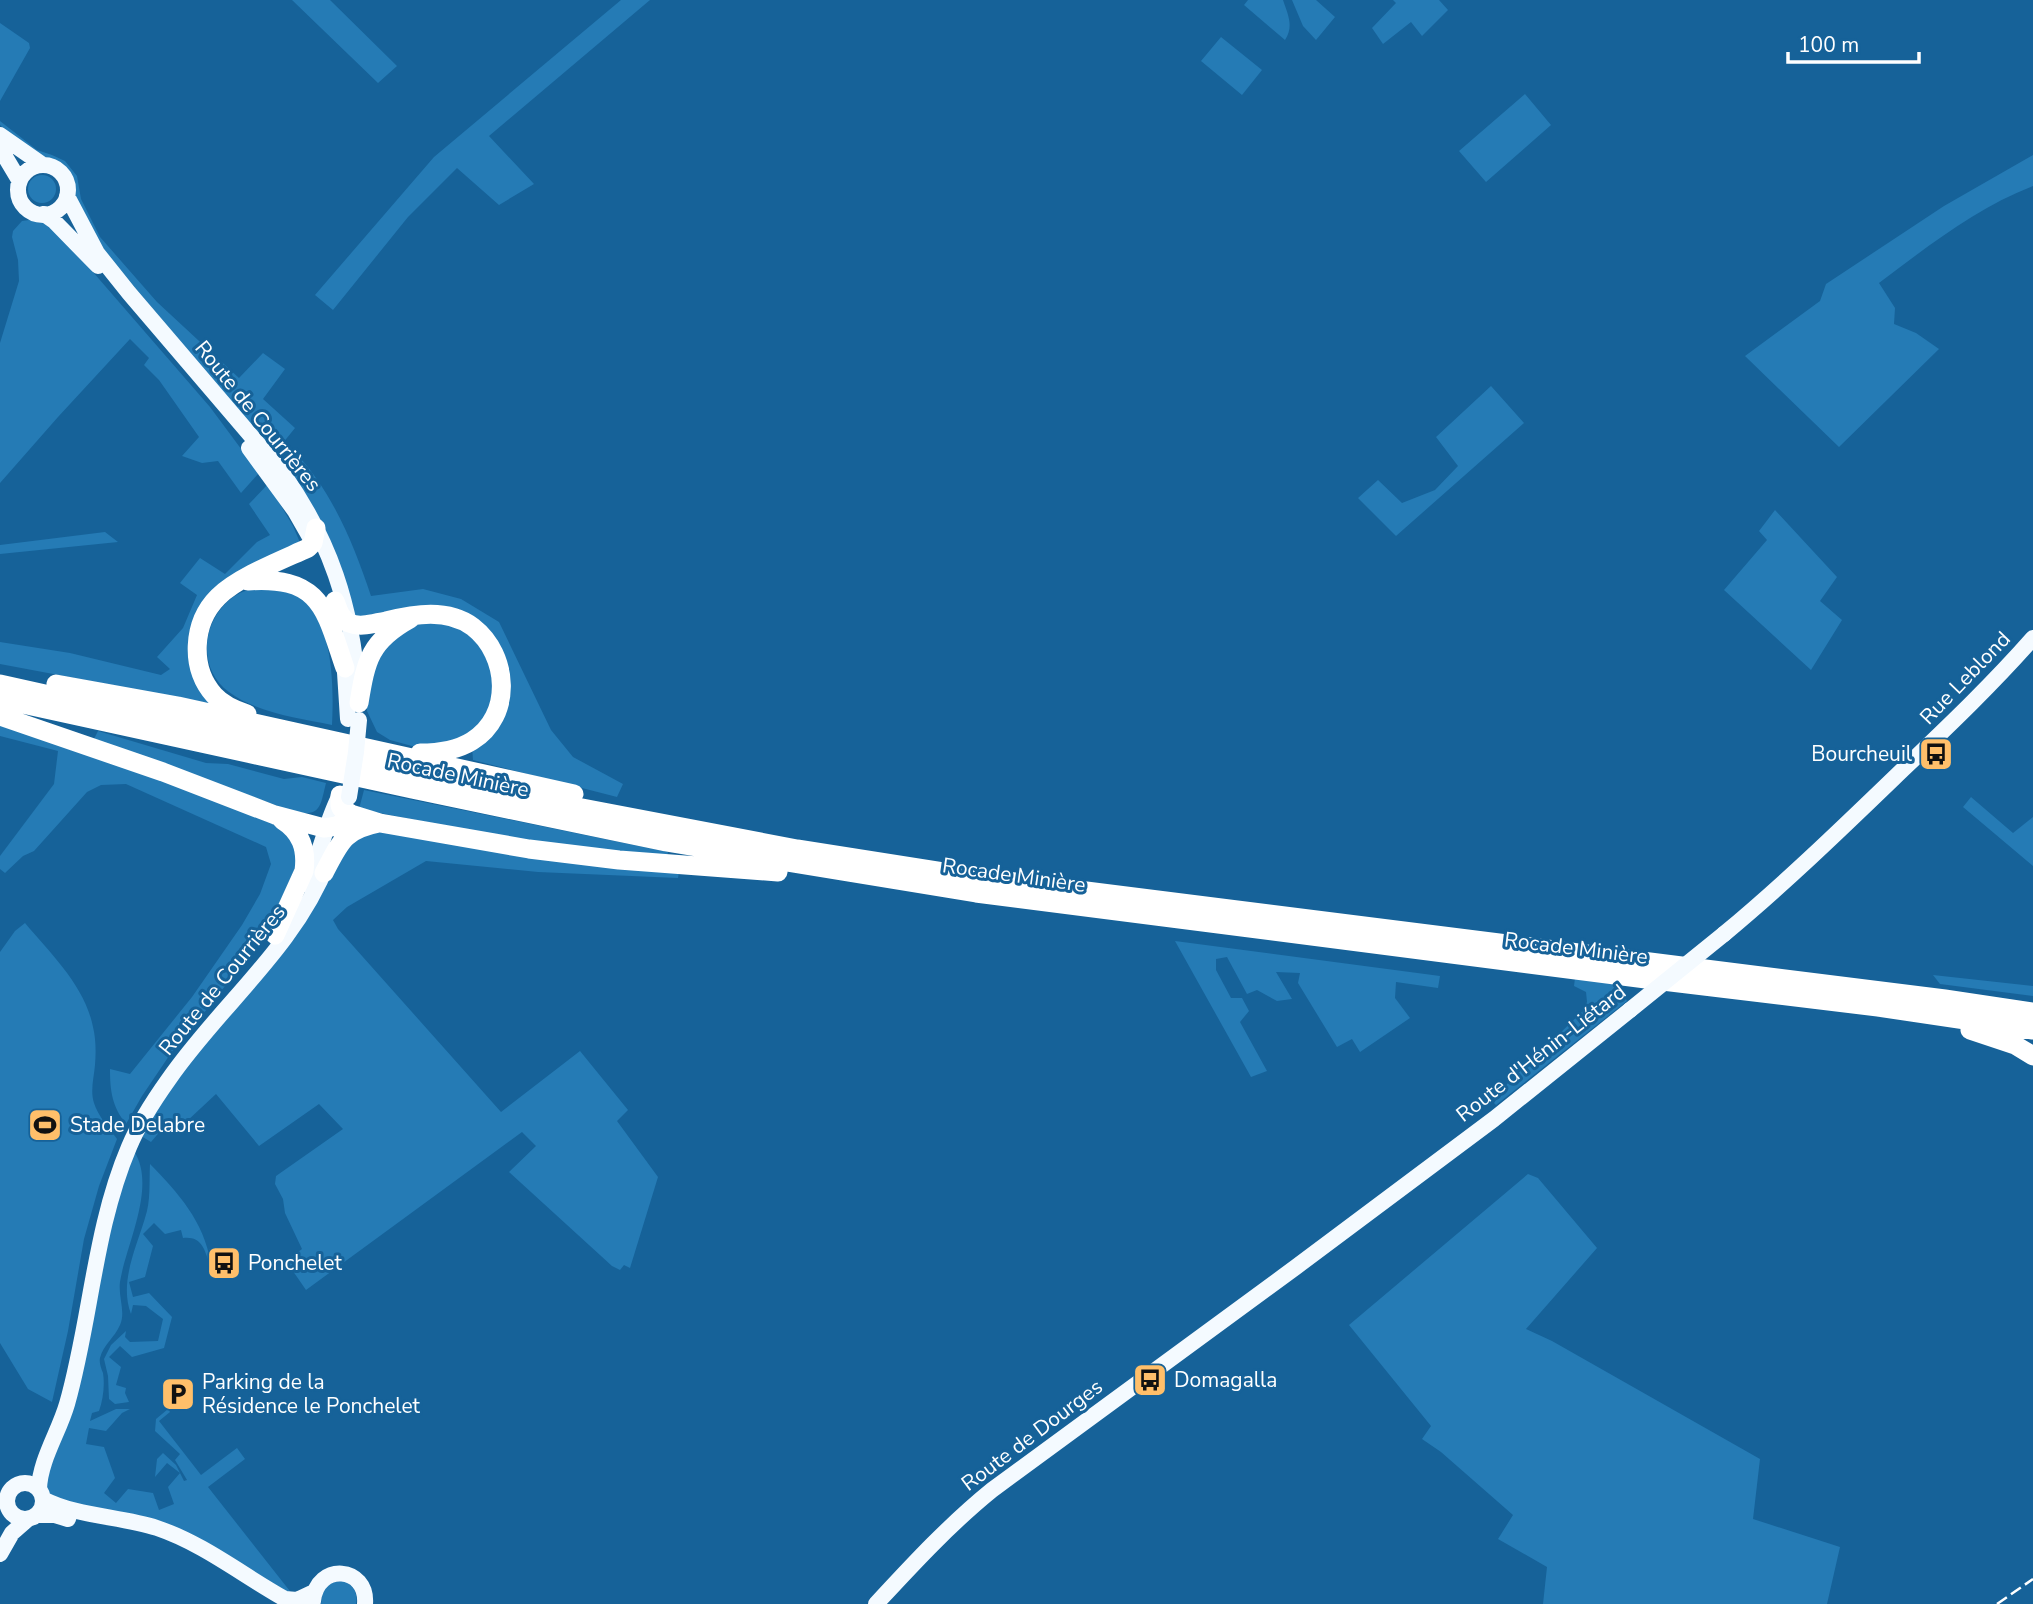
<svg xmlns="http://www.w3.org/2000/svg" width="2033" height="1604" viewBox="0 0 2033 1604" font-family="'Nunito Sans',sans-serif">
<style>
.green{fill:#257bb5}
.lines{fill:none;stroke-linecap:round;stroke-linejoin:round}
.major{stroke:#f4faff;stroke-width:16}
.highway{stroke:#fff;stroke-width:19}
.rail{stroke:#fff;stroke-width:2.5;stroke-dasharray:12 5;stroke-linecap:butt}
.major-bridge{stroke:#f4faff;stroke-width:16}
.labels{text-anchor:middle;dominant-baseline:central;stroke-width:6;stroke-linejoin:round;paint-order:stroke}
.street-label{font-size:21px;fill:#fff;stroke:#166299}
.poi-label{font-size:21px;fill:#fff;stroke:#166299;text-anchor:start}
</style>
<rect width="100%" height="100%" fill="#166299"/>
<path class="green" d="M292,0H330L397,66L378,83Z
M621,0H650L489,136L534,184L499,205L457,168L408,217L333,310L315,295L434,157Z
M1248,0H1283C1288,15 1294,26 1285,40L1244,5Z
M1292,0H1316L1335,17L1316,40L1303,26Z
M1393,0H1439L1448,10L1422,36L1411,22L1383,44L1372,28L1396,3Z
M0,23L29,43L30,48L0,101Z
M1221,37L1262,70L1242,95L1201,61Z
M1525,94L1551,125L1486,182L1459,151Z
M0,121L37,150L52,155L65,161L77,176L81,199L100,237L157,302L239,378L263,353L285,369L263,399L295,428L274,454L97,242L73,197L71,175L63,166L53,160L31,151L4,129L0,125Z
M2033,155V186C1976,208 1927,247 1879,283L1895,308L1894,324L1916,333L1939,349L1839,447L1745,356L1820,301L1826,284L1944,206Z
M28 189a14 14 0 1 1 28 0a14 14 0 1 1-28 0Z
M29,220L51,225L60,234L210,407L259,473L241,493L218,461L202,463L182,456L199,437L159,380L144,365L149,358L130,339L58,417L0,483V343L19,281L18,260L12,237L13,231L22,221Z
M1491,386L1524,423L1396,536L1358,498L1378,480L1402,503L1435,490L1458,466L1436,437Z
M293,450C332,491 353,542 371,596L423,589L461,599L499,622L551,730L573,757L623,784L617,797L473,760L472,746L509,675L468,617H353C346,588 339,559 326,532C315,507 298,484 283,462Z
M268,484L293,526L301,545L199,615L213,704L0,664V642L70,653L161,675L170,669L157,657L183,628L197,595L180,583L200,558L225,574L257,542L270,535L249,504Z
M1775,510L1837,577L1820,601L1842,620L1811,670L1724,590L1767,540L1759,531Z
M105,532L118,542L0,554V545Z
M267,588C273,588 282,587 288,589C334,608 334,684 332,725C298,718 257,713 229,692C194,667 203,612 240,593C248,589 258,589 267,588Z
M416,623H451L476,637L491,664L493,693L487,713L472,732L440,746H412L390,740L377,732L367,711L365,690L378,652Z
M0,722L270,820L294,838L299,859L267,931L212,1003L171,1053L142,1096L126,1124C112,1106 110,1091 110,1069L130,1074L192,997L242,925L260,894L271,864L266,847L126,784L101,785L87,792L34,851L23,856L5,873L0,869V856L54,784L58,751L0,736Z
M98,731L206,763L228,764L284,779L302,777L326,783C320,807 321,818 292,811L94,739Z
M364,790L668,852L667,856L534,843L359,809Z
M1971,797L2013,833L2033,817V866L1963,807Z
M374,831L679,872L678,878L538,872L426,861L347,907L333,920L338,929L501,1112L580,1051L628,1110L617,1121L658,1177L630,1268L624,1265L620,1270L612,1266L509,1172L536,1146L522,1132L306,1290L286,1261L302,1249L285,1213L283,1199L275,1184L276,1176L343,1129L319,1104L259,1146L216,1094L186,1122L174,1119L168,1122L151,1142L141,1136L154,1111L345,843Z
M25,923C51,954 85,986 93,1027C96,1039 96,1053 95,1065C94,1077 90,1091 94,1103C98,1116 109,1128 117,1139L99,1186L84,1239L68,1331L52,1402L28,1389L0,1343V952L15,931Z
M1175,941L1440,976L1438,988L1396,982L1395,998L1410,1018L1360,1052L1352,1039L1337,1047L1298,983L1300,973L1276,972L1292,999L1277,1001L1257,990L1247,994L1227,957L1216,959V970L1231,998H1242L1249,1011L1240,1022L1267,1071L1251,1077Z
M1933,975L2033,986V996L1940,984Z
M1575,978L1619,985L1627,1001L1496,1105L1494,1103L1507,1084L1583,1011L1587,1002L1586,992L1574,986Z
M134,1151C157,1187 126,1244 120,1282C118,1297 126,1312 120,1325C115,1337 103,1345 100,1358C99,1363 101,1368 103,1373C105,1385 103,1400 99,1411L92,1413L90,1421L116,1409H130L122,1413L106,1431L89,1428L86,1444L104,1447L115,1478L104,1493L116,1503L128,1489L153,1493L159,1510L174,1504L168,1487L180,1473L167,1463L155,1477L157,1459L163,1453L176,1465L184,1481L187,1480L175,1460L180,1454L155,1431L156,1419L168,1409L170,1412L159,1421L201,1475L237,1448L245,1459L208,1487L293,1595L292,1596L217,1549L48,1495L46,1488V1479L76,1399L111,1213Z
M150,1164C179,1194 203,1220 211,1263L209,1262C204,1248 201,1236 183,1238L181,1230L165,1234L154,1223L143,1234L153,1246L145,1277L129,1282L133,1297L149,1293L172,1317L164,1348L132,1357L120,1346L109,1357L121,1367L116,1385L126,1388L125,1393L129,1402L115,1404L109,1399L108,1376L104,1359L111,1345L126,1331L125,1337L130,1342L158,1341L163,1319L146,1306L133,1305L131,1314C119,1283 136,1248 145,1218C151,1201 149,1182 150,1164Z
M1528,1174L1538,1178L1597,1248L1526,1329L1552,1341L1760,1459L1753,1519L1840,1547L1827,1604H1543L1547,1567L1498,1539L1513,1515L1441,1452L1422,1439L1431,1426L1349,1325Z
M344,1581C354,1586 358,1593 356,1604H321L323,1589L332,1582Z"/>
<g class="lines">
<path class="major" d="M0,135L43,165
M0,148L19,180
M18 190a25 25 0 1 1 50 0a25 25 0 1 1-50 0Z
M67,196L97,253L129,293L282,472C330,540 352,606 358,690
M44,214L54,221L98,266
M249,448L295,511L311,539
M344,657L348,719
M305,884C321,856 325,823 340,795
M1724,934C1783,885 1838,832 1894,778C1941,733 1989,688 2033,638
M7 1501a18 18 0 1 1 36 0a18 18 0 1 1-36 0Z
M39,1489C40,1460 59,1432 67,1404C91,1320 94,1229 129,1147C139,1123 154,1100 169,1079C221,1004 294,949 328,862
M43,1499C78,1517 120,1516 157,1528C204,1544 242,1575 285,1599L297,1600L314,1592
M37,1515H55L68,1519
M0,1554L12,1533L28,1519
M313,1601C317,1562 368,1566 365,1604
M876,1604C913,1564 950,1524 992,1490L1296,1267L1494,1119L1630,1010"/>
<path class="highway" d="M248,581C322,576 325,610 345,668
M335,601C338,609 340,619 349,623C361,628 374,623 386,621C414,614 448,608 473,627C509,655 513,716 472,741C456,751 438,753 420,753
M0,684L324,756L487,790L797,849L975,877L1945,999L2033,1012
M56,684L178,706L574,794
M0,699L412,789L666,842L976,893L1646,979L1878,1007L2033,1030
M359,703C366,660 370,641 410,619
M247,714C235,710 222,704 214,695C190,668 192,623 218,597C238,577 282,560 308,548L313,543L316,528
M0,716L163,772L275,815L324,828L337,826L343,822
M340,795V805L341,808L351,814L380,823L529,849L619,860L778,872
M324,873C340,843 343,830 379,823
M275,935L304,871C307,849 301,832 282,820
M1970,1030L2015,1045L2033,1056"/>
<path class="rail" d="M1997,1604L2033,1579"/>
<path class="major-bridge" d="M349,797L356,752L359,720
M1630,1010L1724,934"/>
</g>
<defs>
<g id="bus-square" transform="scale(1.75)"><rect x="-9" y="-9" width="18" height="18" rx="4" fill="#ffbf6a" stroke="#166299"/><path d="M-5-6H5V4H4V6H2V4H-2V6H-4V4H-5ZM-3.5-4V0h7V-4ZM-3.5 1.2v1.5H-2V1.2ZM2 1.2v1.5H3.5V1.2Z" fill="#111"/></g>
<g id="stadium-square" transform="scale(1.75)"><rect x="-9" y="-9" width="18" height="18" rx="4" fill="#ffbf6a" stroke="#166299"/><path d="M0-5a6.5 5 0 1 0 0 10a6.5 5 0 1 0 0-10ZM-3.5-1.8h7v3.6h-7Z" fill="#111"/></g>
<g id="parking-square" transform="scale(1.75)"><rect x="-9" y="-9" width="18" height="18" rx="4" fill="#ffbf6a" stroke="#166299"/><path d="M-3.5-5.5H1a3.5 3.5 0 0 1 0 7H-1V5.5H-3.5ZM-1-3.4V-.6H.8a1.4 1.4 0 0 0 0-2.8Z" fill="#111"/></g>
</defs>
<g fill-rule="evenodd">
<use href="#bus-square" x="1936" y="754"/>
<use href="#stadium-square" x="45" y="1125"/>
<use href="#bus-square" x="224" y="1263"/>
<use href="#bus-square" x="1150" y="1380"/>
<use href="#parking-square" x="178" y="1394"/>
</g>
<g class="labels">
<g class="street-label">
<text transform="translate(258 416) rotate(51)">Route de Courrières</text>
<text transform="translate(1965 678) rotate(-46)">Rue Leblond</text>
<text transform="translate(458 775) rotate(12)">Rocade Minière</text>
<text transform="translate(1014 875) rotate(8)">Rocade Minière</text>
<text transform="translate(1576 948) rotate(7)">Rocade Minière</text>
<text transform="translate(222 980) rotate(-51)">Route de Courrières</text>
<text transform="translate(1541 1053) rotate(-38)">Route d'Hénin-Liétard</text>
<text transform="translate(1032 1435) rotate(-37)">Route de Dourges</text>
</g>
<g class="poi-label">
<text x="1912" y="754" text-anchor="end">Bourcheuil</text>
<text x="70" y="1125">Stade Delabre</text>
<text x="248" y="1263">Ponchelet</text>
<text x="1174" y="1380">Domagalla</text>
<text x="202" y="1382">Parking de la<tspan x="202" dy="24">Résidence le Ponchelet</tspan></text>
</g>
</g>
<path d="M1788 52v10h131v-10" fill="none" stroke="#ffffff" stroke-width="3.5"/>
<text x="1798" y="52" font-size="21" fill="#ffffff" stroke="#166299" stroke-width="5" paint-order="stroke">100 m</text>
</svg>
